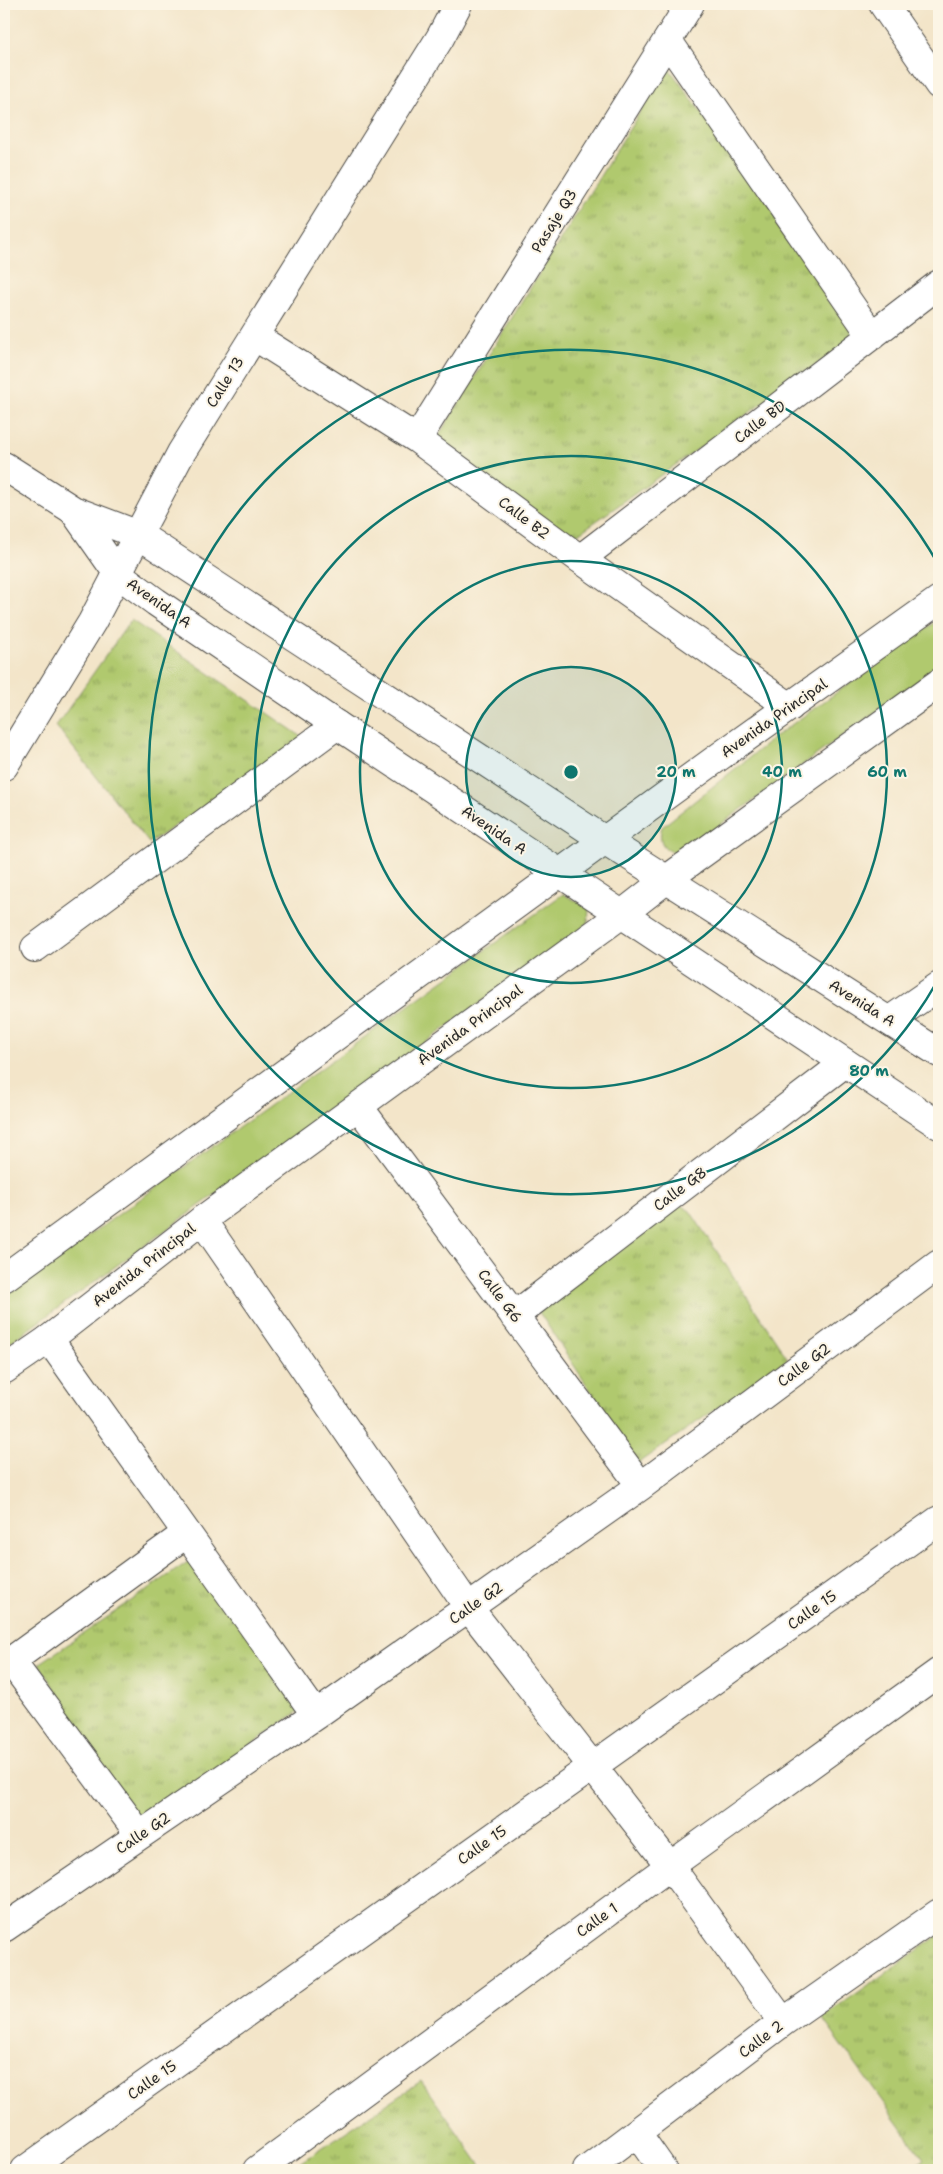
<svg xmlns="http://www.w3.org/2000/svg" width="943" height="2174" viewBox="0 0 943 2174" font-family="'Shantell Sans',sans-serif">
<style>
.grass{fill:#b0c96e;stroke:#6e7a4c}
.park{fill:url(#park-tufts);stroke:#6e7a4c}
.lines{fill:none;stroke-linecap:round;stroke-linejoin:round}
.street-casing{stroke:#494743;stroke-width:30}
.secondary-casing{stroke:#494743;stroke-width:30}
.street{stroke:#fff;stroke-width:28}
.secondary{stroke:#fff;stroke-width:28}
.ring{fill:none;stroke:#0f766e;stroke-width:2.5}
.labels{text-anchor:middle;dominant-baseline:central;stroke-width:4;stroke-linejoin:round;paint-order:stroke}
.street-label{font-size:15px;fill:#2b2b2b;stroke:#fcf5e5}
.centre{fill:#0f766e;stroke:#fcf5e5;stroke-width:2.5}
.ring-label{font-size:15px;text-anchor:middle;font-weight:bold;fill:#0f766e;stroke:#fcf5e5;stroke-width:4;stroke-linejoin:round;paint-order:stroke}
</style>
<defs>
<pattern id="park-tufts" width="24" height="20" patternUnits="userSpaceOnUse" patternTransform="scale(1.25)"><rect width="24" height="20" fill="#b0c96e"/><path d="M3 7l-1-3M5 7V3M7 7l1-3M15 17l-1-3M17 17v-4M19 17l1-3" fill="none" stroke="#8fa35b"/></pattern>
</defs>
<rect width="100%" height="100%" fill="#fcf5e5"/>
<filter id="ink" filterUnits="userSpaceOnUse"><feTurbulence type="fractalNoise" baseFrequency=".02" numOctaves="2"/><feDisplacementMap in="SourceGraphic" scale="10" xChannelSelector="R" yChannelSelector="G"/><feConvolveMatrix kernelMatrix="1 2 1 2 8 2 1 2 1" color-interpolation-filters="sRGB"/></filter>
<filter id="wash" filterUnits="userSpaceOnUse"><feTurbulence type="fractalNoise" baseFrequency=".0096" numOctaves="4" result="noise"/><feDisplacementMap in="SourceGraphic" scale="20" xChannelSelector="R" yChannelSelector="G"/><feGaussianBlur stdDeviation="1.12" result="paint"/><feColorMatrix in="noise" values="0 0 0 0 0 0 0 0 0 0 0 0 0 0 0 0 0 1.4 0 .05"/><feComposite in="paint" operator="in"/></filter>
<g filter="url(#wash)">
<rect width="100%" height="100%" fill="#f3e5c9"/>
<path class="grass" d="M939,619V666L681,853C665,853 657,842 662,827L780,733Z
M563,894L589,908L588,922L577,933L4,1347V1297Z"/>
<path class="park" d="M668,67L863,332L571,539L434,443Z
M131,620L305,739L149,843L56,726Z
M679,1204L690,1211L788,1359L638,1463L535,1306Z
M198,1555L303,1708L140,1824L39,1664Z
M939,1935V2170H908L924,2159L822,2018Z
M421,2081L484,2170H289Z"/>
</g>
<g filter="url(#ink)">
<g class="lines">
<g class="street-casing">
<path id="street" d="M883,4L939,85
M668,41L872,336
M254,336L417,439L580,559L790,707
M417,439L690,4
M580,559L939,284
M4,766L92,622L181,453L440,38L458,4
M35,948L337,725
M890,1020L939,986
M359,1107L641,1486
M202,1220L469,1608L670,1866L783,2022
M514,1316L845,1063
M49,1339L316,1715
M11,1661L140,1835
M4,1666L187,1533
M4,1928L316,1715L641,1486L939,1264
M637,2133L663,2170
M25,2170L939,1520
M257,2170L670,1866L939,1672
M587,2170L783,2022L939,1913"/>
</g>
<g class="secondary-casing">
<path id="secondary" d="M4,466L73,510L139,535L606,841L939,1053
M73,510L118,574L156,602L337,725L939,1125
M4,1278L716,759L939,600
M4,1370L49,1339L202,1220L622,914L667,879L939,683"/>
</g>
<use href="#street" class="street"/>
<use href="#secondary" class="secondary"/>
</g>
</g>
<circle cx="571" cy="772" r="105" fill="#0f766e" fill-opacity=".12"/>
<g class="ring">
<circle cx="571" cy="772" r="105"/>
<circle cx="571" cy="772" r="211"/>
<circle cx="571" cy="772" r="316"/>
<path d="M938 980A422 422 0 1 1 938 564"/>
</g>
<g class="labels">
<g class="street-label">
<text transform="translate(554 221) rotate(-58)">Pasaje Q3</text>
<text transform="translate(225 382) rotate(-58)">Calle 13</text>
<text transform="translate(760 422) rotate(-37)">Calle BD</text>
<text transform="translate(524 518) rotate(37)">Calle B2</text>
<text transform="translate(159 603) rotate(35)">Avenida A</text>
<text transform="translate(774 718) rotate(-35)">Avenida Principal</text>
<text transform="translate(494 830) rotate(34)">Avenida A</text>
<text transform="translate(862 1003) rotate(32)">Avenida A</text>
<text transform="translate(470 1025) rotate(-36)">Avenida Principal</text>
<text transform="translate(680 1189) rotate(-37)">Calle G8</text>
<text transform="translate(144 1265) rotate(-38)">Avenida Principal</text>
<text transform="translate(500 1296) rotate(53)">Calle G6</text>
<text transform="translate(804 1365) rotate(-37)">Calle G2</text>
<text transform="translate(476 1603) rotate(-35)">Calle G2</text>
<text transform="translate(812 1610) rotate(-35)">Calle 15</text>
<text transform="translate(143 1833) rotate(-34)">Calle G2</text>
<text transform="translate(482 1845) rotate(-35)">Calle 15</text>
<text transform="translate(597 1920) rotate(-36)">Calle 1</text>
<text transform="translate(761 2039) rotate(-37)">Calle 2</text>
<text transform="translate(152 2080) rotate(-35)">Calle 15</text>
</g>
</g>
<circle cx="571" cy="772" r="8" class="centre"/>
<g class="ring-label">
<text x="676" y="777">20 m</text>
<text x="782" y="777">40 m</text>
<text x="887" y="777">60 m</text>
<text x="869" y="1076">80 m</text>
</g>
<rect width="943" height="2174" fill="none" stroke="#fcf5e5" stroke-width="20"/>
</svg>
